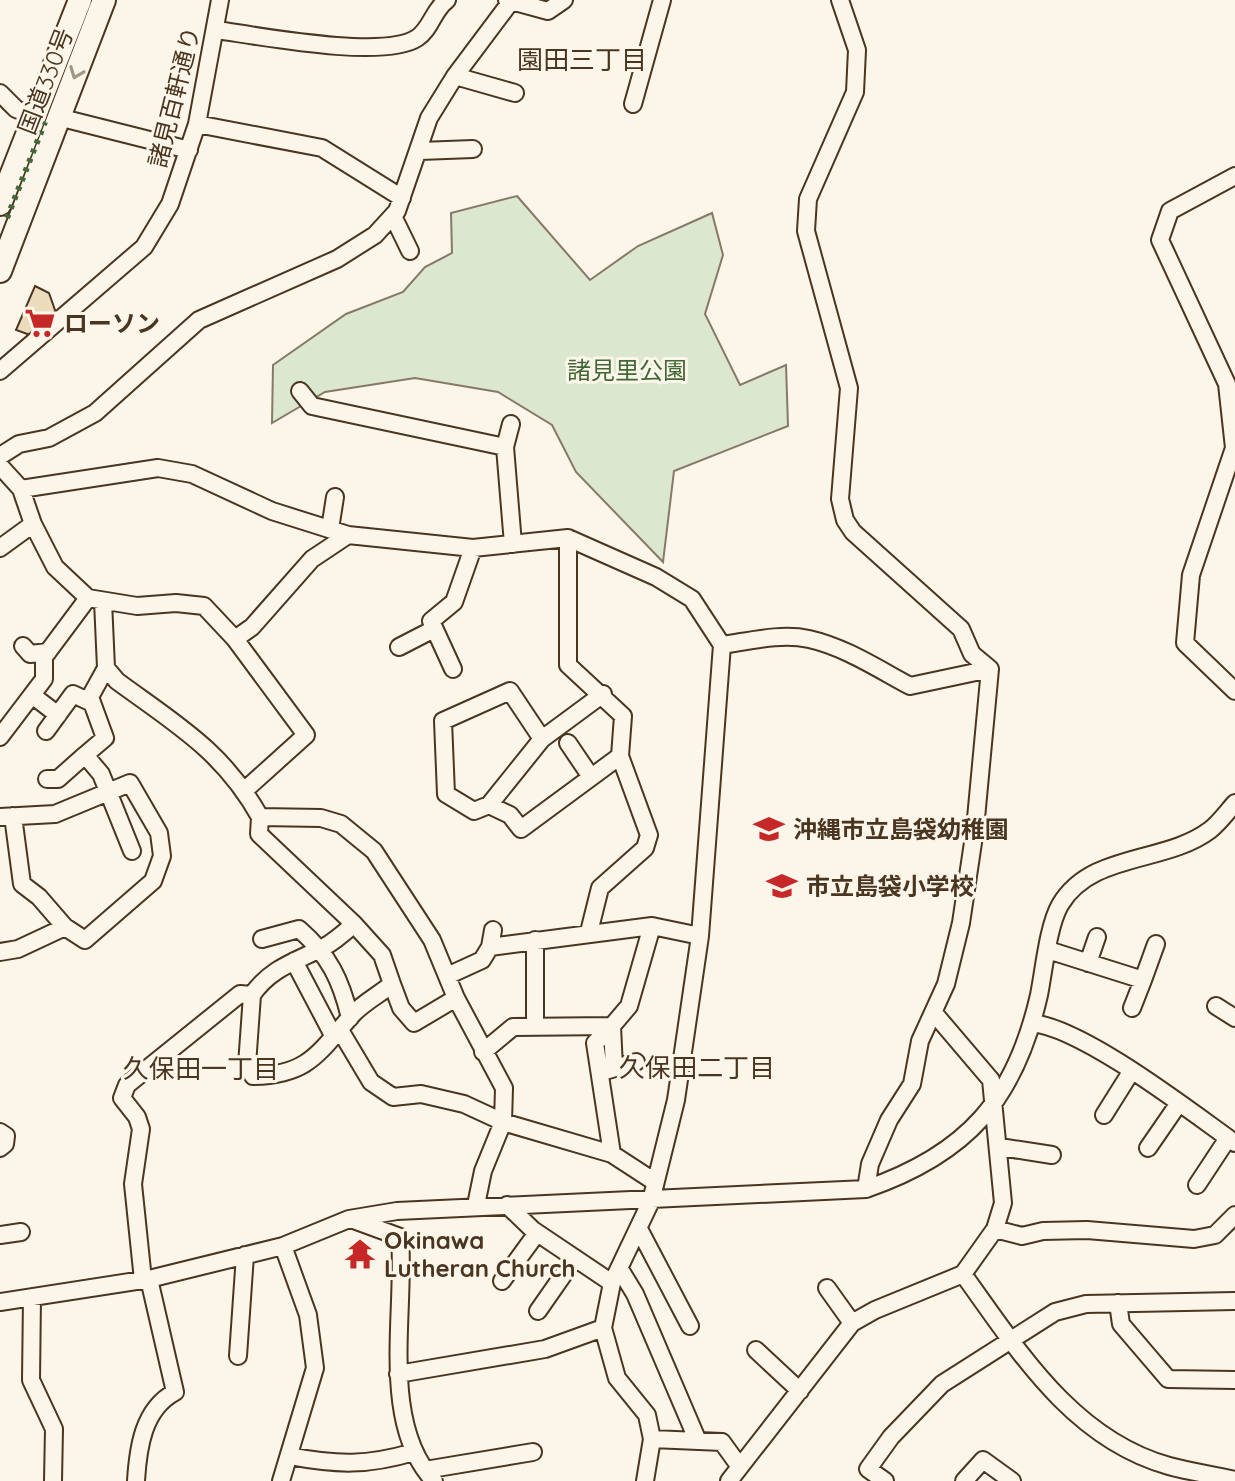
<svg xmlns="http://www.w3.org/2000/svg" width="1235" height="1481" viewBox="0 0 1235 1481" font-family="Quicksand,'Noto Sans JP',sans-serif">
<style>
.green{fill:#dce7d0;stroke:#887966;stroke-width:2}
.building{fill:#ecdcbc;stroke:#4a3520;stroke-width:2}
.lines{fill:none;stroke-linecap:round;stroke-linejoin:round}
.minor-casing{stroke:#4a3520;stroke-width:20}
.highway-casing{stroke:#4a3520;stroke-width:26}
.minor{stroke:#fbf6e9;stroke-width:16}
.highway{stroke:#fbf6e9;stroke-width:22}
.hedge{stroke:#436837;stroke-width:6;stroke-dasharray:4 6;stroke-linecap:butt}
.oneway{stroke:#a29684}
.labels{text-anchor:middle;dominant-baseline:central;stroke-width:6;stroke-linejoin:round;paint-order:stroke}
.street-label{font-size:24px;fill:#4a3520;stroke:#fbf6e9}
.poi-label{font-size:24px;font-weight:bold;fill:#4a3520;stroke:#fbf6e9;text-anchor:start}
.park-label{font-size:24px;fill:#436837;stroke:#fbf6e9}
.neighbourhood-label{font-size:26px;fill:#4a3520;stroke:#fbf6e9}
</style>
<rect width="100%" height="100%" fill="#fbf6e9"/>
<path class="green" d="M517,196L590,280L638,246L712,213L723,255L705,314L740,385L786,365L788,426L674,471L663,562L576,472L552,425L498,392L415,378L325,392L272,423L273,365L346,314L403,292L425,267L452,253L451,213Z"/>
<path class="building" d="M35,286L49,293L56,313L33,336L16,330Z"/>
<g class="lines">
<g class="minor-casing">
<path id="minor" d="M507,0L548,11L564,0
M840,0L857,50L855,92L808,199L806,231L849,388L840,499L845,520L853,532L961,629L972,654L990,669
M217,30C259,36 384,60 417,38C431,29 433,10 447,0
M455,76L515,93
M0,93L16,109L34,116
M633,104L662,0
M58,117L189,150
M197,124L322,148L402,198
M420,151L473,149
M1235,176L1170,211L1160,240L1227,384L1234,448L1191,575L1185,643L1235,691
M393,216L410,251
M0,371L144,247L170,204L197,124L220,0
M300,391L312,406L505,447L513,544
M505,447L511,424
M0,456L19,444L49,438L95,413L199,320L337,259L375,235L397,211L429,118L455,76L512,0
M0,466L21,489L33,524L55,567L88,598L137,606L176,603L204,606L235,639L306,735L245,790
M21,489L158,468L192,474L272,511L348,535L473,548L568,538L656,577L692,599L722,645L700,936L676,1100L651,1201L612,1283L603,1328L617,1378L647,1415L652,1439L645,1481
M330,529L335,497
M568,538V665L623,716L620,756L649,835L645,848L600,888L589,932
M0,548L33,524
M103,601L106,668L117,681C177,725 223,751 260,817L321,818L341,824L374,851L432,940L456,998L504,1088L503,1122L483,1171L476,1205
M235,639L252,627L312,559L348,535
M722,645C750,641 781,633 809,639C845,647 878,669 910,686L990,669
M23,646L30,654L48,652
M399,647L434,629
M106,668L90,697L105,738L85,755L101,774L132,851
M453,669L431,621L454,602L473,548
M603,694L542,739L510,691L443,721L446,794L474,811L489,805L510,815L521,829L620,756
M32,695L58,715
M46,731L73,694L92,703
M0,737L44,679V657L88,598
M568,743L591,777
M47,779H58L85,755
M489,805L542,739
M13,816L22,884L39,897L65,927
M0,817L55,814L130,783L159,833L162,856L153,881L85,940L65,927L18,949L0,952
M354,924L382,955L392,984
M262,939L299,929C329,955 341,980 350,1018
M535,940V1027
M490,947L493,930
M1048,950L1143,980L1156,944
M294,961L334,1037
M1088,963L1097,937
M447,976L482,960L490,947L652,926L700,936
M252,995L247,1065L253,1076C309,1075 318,1053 353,1014C363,1003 380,994 392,984L401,1008L414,1023L456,998
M1216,1006L1235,1018
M1132,1008L1143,980
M1032,1023C1083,1028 1190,1111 1235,1143
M612,1026L614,1068
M340,1030L371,1082L393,1097L421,1094L464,1104L503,1122L612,1154L655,1182
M483,1052L513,1027L612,1026L629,1006L652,926
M605,1071L636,1062
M1104,1115L1131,1072
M0,1132L6,1136L5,1144L0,1148
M1000,1147L1052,1155
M1148,1148L1179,1103
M612,1154L595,1043L612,1026
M1197,1185L1228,1138
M866,1189L870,1164L889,1120L912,1084L920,1041L946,984L961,923L975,829L990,669
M507,1205L533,1230L612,1283
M351,1219L400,1237C406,1312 379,1422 434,1481
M639,1229L690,1326
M995,1229L1022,1236L1043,1231L1087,1230L1194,1239L1215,1235L1235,1215
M0,1235L21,1232
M621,1271L635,1294L697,1439
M963,1274C1018,1350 1072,1439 1169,1466C1191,1472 1213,1475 1235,1480
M143,1280L133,1184L141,1129L137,1117L122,1098L127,1085L240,994L252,995C270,968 297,961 324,947C335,941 345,932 354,924L259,834L260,817
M502,1281L537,1233
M827,1288L852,1323
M32,1297L31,1380L54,1429L53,1481
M0,1302L149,1279L283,1246L349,1219L397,1211L866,1189C967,1154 1015,1100 1039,995C1044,970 1048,926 1060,905C1091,852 1165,864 1210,830C1219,823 1227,812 1235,803
M1118,1303L1121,1324L1168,1379L1235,1380
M538,1311L575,1258
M756,1350L800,1391
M238,1356L245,1255
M398,1374L545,1349L603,1328
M652,1439L722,1442L740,1467
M289,1456C337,1465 367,1466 414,1452
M425,1470L533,1452
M136,1481C138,1448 143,1409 175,1392L149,1279
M281,1481L315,1368L308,1315L283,1246
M729,1481L852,1323L875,1310L963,1274L995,1229L1003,1203L991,1080L934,1013
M885,1481L868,1469L891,1437L942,1384L1055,1312L1086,1304L1235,1301
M964,1481L983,1460L1012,1481"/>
</g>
<g class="highway-casing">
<path id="highway" d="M0,204L80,0
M0,271L104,0"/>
</g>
<use href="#minor" class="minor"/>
<use href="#highway" class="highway"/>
<path class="hedge" d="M7,218L45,122"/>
</g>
<defs><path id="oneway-chevron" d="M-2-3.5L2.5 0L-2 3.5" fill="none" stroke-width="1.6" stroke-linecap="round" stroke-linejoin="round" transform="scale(2)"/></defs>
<use class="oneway" href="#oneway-chevron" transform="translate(76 73) rotate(111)"/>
<defs>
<g id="supermarket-bare" transform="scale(2.4)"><path d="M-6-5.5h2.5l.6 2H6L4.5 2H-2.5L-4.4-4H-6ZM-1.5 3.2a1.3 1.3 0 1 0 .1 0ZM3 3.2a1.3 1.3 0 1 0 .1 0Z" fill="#c62828" stroke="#fbf6e9" stroke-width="2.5" paint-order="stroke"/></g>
<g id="school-bare" transform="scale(2.4)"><path d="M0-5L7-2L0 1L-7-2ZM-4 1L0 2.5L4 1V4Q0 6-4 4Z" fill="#c62828" stroke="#fbf6e9" stroke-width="2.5" paint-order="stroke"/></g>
<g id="temple-bare" transform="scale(2.4)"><path d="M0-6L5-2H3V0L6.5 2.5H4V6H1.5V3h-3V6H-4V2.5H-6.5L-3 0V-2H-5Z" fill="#c62828" stroke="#fbf6e9" stroke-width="2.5" paint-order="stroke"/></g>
</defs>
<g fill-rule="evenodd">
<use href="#supermarket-bare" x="40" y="323"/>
<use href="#school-bare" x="769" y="829"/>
<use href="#school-bare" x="782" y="886"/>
<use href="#temple-bare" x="360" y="1254"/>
</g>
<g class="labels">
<g class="street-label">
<text transform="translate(45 81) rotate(-69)">国道330号</text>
<text transform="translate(174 97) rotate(-76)">諸見百軒通り</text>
</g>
<g class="poi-label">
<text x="64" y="323">ローソン</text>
<text x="793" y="829">沖縄市立島袋幼稚園</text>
<text x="806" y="886">市立島袋小学校</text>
<text x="384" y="1240">Okinawa<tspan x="384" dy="28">Lutheran Church</tspan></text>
</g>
<g class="park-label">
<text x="627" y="370">諸見里公園</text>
</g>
<g class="neighbourhood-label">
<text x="582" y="59">園田三丁目</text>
<text x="697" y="1067">久保田二丁目</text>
<text x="201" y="1068">久保田一丁目</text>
</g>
</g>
</svg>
